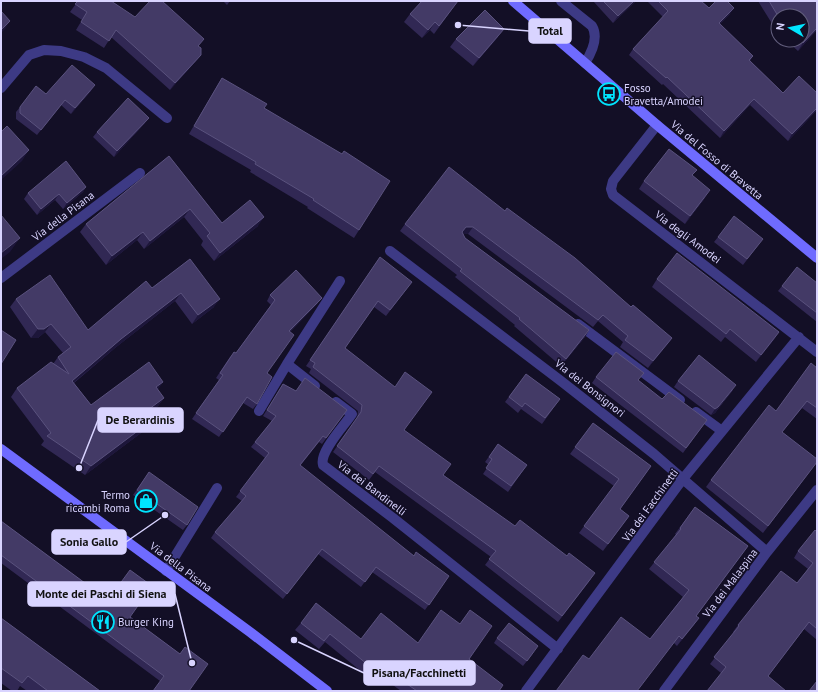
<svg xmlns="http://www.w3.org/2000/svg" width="818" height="692" viewBox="0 0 818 692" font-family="'PT Sans',sans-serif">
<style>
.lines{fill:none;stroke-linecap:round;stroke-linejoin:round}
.minor{stroke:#3d3a85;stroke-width:10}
.secondary{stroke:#6f6bff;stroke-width:10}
.wall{fill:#312854}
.shaded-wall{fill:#1d163a}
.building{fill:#433a66;stroke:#5a527e}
.labels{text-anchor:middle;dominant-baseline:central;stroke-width:3;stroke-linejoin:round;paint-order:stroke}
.poi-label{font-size:11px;fill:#d9d4ff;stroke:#130f26;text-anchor:start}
.street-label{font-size:11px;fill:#d9d4ff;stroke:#130f26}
.leader{fill:none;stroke:#d9d4ff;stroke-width:1.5}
.callout-dot{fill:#d9d4ff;stroke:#130f26;stroke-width:1.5}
.callout{fill:#d9d4ff;stroke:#d9d4ff;stroke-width:1.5}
.callout-label{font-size:12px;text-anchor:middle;font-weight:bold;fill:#111}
</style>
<rect width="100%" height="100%" fill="#130f26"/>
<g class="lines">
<path class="minor" d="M561,1L592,26C599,38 592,52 585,63
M1,88L29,55L44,50L61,51L84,57L106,68L167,118
M657,125L613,181L611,189L613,195L817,352
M390,251L561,381L654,454L767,552
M1,278L140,173
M578,324L680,400
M315,386L287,364L340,281
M336,402L352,414C344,426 319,452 323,465L393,518L558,649
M259,411L287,364
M696,412L722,431
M166,571L217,488
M526,691L682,480L799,337
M664,691L767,552L817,490"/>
<path class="secondary" d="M513,1L657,125L817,258
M1,449L250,632L327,691"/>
</g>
<path class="wall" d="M78,1L135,17L198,47L201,55L195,62L170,90L111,37L104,48L76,30L82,20L70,12Z
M223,1H230L227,5Z
M458,1L434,34L430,30L422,38L404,22L410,14Z
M593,1H636L613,23Z
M647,1H701L709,8L730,14L720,24L753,56L750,61L783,93H817V110L788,141L750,105L720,138L663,84L662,85L629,55L633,49L663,17Z
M758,1H817V30L798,51L786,40H802L778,16V32L776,30Z
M498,37L473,66L450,47L456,39Z
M222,78L264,108L359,230L354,238L307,208L308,207L250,172L251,170L189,134L217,86Z
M91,91L71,114L61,105L37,135L16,119V112L20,107L46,94Z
M145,123L114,157L93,137L97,132Z
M169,156L222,223L258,226L214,261L201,245L203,241L184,217L144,249L137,240L106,265L80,232L86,224Z
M693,176L705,198L685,224L639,189L644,181Z
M86,187L83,192L63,209L55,200L37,215L24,199L28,193Z
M505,211L631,307L672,338L648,368L620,347L623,342L598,321L593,327L468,234L463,233L465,238L589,330L585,337L561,366L514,326L515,325L455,277L457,275L400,231L405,224Z
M718,237L759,244L743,265L714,242Z
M380,257L408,287L386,316L374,307L345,348L404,430L443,475L515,526L591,579L558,622L485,565L491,557L375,472L369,480L333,452L357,418L358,411L309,373L311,369L306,366Z
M190,259L214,307L192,324L175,301L115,348L74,383L91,405L158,390L164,398L158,406L146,415L151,421L145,430L85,475L41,445L44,441L11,397L17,388L53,364L58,357L63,353L45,332L38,338H31L10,307L16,299L88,330L152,288Z
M657,279L779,332L756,362L725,337L721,342L652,287Z
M817,283V322L778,291L782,286Z
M270,295L318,303L290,332L267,373L257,404L253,409L243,403L219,437L192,419L219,380L216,378L230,357L236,353L271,305L267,301Z
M817,368V419L802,408L782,432L817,462L763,533L706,487L711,480Z
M526,374L560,399L542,424L521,409L518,413L505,402Z
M596,377L638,381L662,399L707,420L683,453L592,383Z
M678,381L733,390L715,413L711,415L674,387Z
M283,384L296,391L347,410L322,444L319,442L300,466L414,556L449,576L425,610L372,572L361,587L318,554L283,599L211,538L215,532L242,501L236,497L265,458L251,447L272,421L263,416Z
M593,423L651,466L620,509L629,516L603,551L579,533L614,486L570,454Z
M498,444L527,465L508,492L483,474L489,465L485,462Z
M149,472L187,525L183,530L133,495Z
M695,507L748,546L696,616L694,625L677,646L674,643L589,659L650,639L683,597L649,569L676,535L675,534Z
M1,521L180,654L160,681L1,563Z
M817,532V640L804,629L768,676L721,673L710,664L734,633L733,632L738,625L797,583L808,569L794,558L798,551Z
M1,618L100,691H27L20,686L17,691H12L1,683Z
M301,623L361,639L418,643L469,659L499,691H401L378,674L373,681L325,642L319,649L295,630Z
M497,638L534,652L523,666L494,643Z"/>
<path class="shaded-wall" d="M634,1H636L613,23L618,16Z
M734,8L730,14L715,29L719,23Z
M10,21L5,29L1,33V30Z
M435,22L430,30L422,38L428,30Z
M817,28V30L798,51L803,43Z
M504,29L498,37L473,66L479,58Z
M201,55L195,62L170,90L175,83Z
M95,85L91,91L71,114L75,108Z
M754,99L750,105L720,138L724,131Z
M817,108V110L788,141L792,134Z
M149,118L145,123L114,157L117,151Z
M29,150L22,161L1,180V176Z
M86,187L83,192L63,209L67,203Z
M710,190L705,198L685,224L690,216Z
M59,194L55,200L37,215L41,209Z
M190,209L184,217L144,249L150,241Z
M264,217L258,226L214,261L220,253Z
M466,227H473L468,234L461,233Z
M143,232L137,240L106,265L112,256Z
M20,238L10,252L1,259V253Z
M181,293L175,301L115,348L66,389L72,381L121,339Z
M322,298L318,303L285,336L289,331Z
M220,299L214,307L192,324L198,315Z
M51,324L45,332L38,338H31L38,329Z
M589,330L585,337L561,366L566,359Z
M779,332L774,340L756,362L761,355Z
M672,338L668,344L648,368L653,361Z
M163,382L157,391L156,387Z
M736,385L715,413L711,415L715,409Z
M164,398L158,406L138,421L145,412Z
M807,401L802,408L777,439L782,432Z
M151,421L145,430L85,475L91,466Z
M699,618L694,625L677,646L682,639Z"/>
<path class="building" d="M78,1H111L135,17L150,1H162L204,39L198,46L201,48V55L175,83L116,30L109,41L81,22L87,12L75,4Z
M422,1H458L439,26L435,22L428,30L410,14Z
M603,1H634L618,16Z
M658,1H701L709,8L716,1H727L734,8L719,23L753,56L749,60L783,93L799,76L817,93V108L792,134L754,99L724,131L667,77L666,78L633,49L668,11Z
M769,1H817V28L803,43L800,40H802V16H778Z
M485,10L504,29L479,58L456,39Z
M1,11L10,21L1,30Z
M72,65L95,85L75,108L65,100L41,130L20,113V107L36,86L46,94Z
M222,78L267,104L264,108L342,154L344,151L390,181L359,230L313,200L314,199L255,164L256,162L194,126Z
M128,98L149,118L117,151L97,132Z
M7,126L29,150L1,176V132Z
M669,149L697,170L692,175L710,190L690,216L644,181Z
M169,156L222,223L250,200L264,217L220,253L207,236L210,233L190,209L150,241L143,232L112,256L86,224Z
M66,161L86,187L67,203L59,194L41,209L28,193Z
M449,167L505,211L507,208L575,258L631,307L633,305L672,338L653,361L625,340L628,336L603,315L598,320L473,227H466L462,232L465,238L589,330L566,359L519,319L520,318L460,271L462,269L405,224Z
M1,215L20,238L1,253Z
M734,216L763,239L747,259L718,237Z
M677,253L779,332L761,355L730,329L726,334L657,279Z
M380,257L412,282L390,310L378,301L345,348L395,387L405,372L432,392L404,430L451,464L443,475L515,526L520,520L567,556L569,553L595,573L562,616L489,559L496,551L379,466L373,474L337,446L361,412L362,405L313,367L315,363L310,360Z
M190,259L220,299L198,315L181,293L121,339L72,381L91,405L149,362L163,382L156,387L164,398L145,412L151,421L91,466L47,436L51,433L17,388L51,362L69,374L58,357L71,347L51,324L44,329H38L16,299L50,275L88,330L146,281L152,288Z
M797,267L817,283V313L782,286Z
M296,270L322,298L289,331L294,335L267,373L272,377L257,404L247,397L223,432L196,413L223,375L220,373L234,352L236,353L275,300L270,295Z
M1,330L16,340L1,364Z
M616,352L644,373L638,380L662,399L669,392L707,420L686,448L596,377Z
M699,355L736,385L718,407L715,409L678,381Z
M811,363L817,368V408L807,401L782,432L817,459V462L768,526L711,480L769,405L776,411Z
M526,374L560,399L545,418L525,403L522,407L509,397Z
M305,378L347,410L326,438L323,436L300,465L414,556L416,552L449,576L429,605L376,567L365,582L322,549L287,594L215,532L246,496L240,491L269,453L255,442L276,416L267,410L283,384L296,391Z
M593,423L651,466L620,509L629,516L608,544L584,526L619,479L575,447Z
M498,444L527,465L511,486L486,468L492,459L489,457Z
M149,472L198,507L187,525L137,490Z
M695,507L748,546L696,616L699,618L682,639L679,636L637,691H556L583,655L589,659L621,617L650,639L689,590L654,562L681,529L680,528Z
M1,521L108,600L130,570L152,586L130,617L180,654L185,647L208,664L189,691H153L164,676L1,555Z
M815,530L817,532V629L809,622L768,676L786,691H707L726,667L714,657L739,626L738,625L781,571L797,583L813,563L798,551Z
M316,603L361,639L381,613L418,643L441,610L460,624L470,610L492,626L469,659L503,685L499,691H417L383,667L378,673L330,634L324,641L301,623Z
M1,618L100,691H48L28,676L22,683L1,668Z
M509,623L538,646L527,661L497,638Z
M817,681V691H809Z"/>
<defs>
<g id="bus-ring" transform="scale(1.15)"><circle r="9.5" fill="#130f26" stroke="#00e5ff" stroke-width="1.5"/><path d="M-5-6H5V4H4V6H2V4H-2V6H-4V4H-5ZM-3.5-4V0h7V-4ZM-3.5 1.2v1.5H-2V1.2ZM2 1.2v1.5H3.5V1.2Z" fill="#00e5ff"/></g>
<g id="shop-ring" transform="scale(1.15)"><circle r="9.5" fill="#130f26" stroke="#00e5ff" stroke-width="1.5"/><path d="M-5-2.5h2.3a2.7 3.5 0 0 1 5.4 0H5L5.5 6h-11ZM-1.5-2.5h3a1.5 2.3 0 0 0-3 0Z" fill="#00e5ff"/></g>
<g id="restaurant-ring" transform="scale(1.15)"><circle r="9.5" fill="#130f26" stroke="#00e5ff" stroke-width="1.5"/><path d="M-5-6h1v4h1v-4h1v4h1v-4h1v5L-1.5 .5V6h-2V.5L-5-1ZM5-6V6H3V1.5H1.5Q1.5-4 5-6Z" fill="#00e5ff"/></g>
</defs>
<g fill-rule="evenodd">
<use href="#bus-ring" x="609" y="94"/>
<use href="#shop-ring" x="146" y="501"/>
<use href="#restaurant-ring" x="103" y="622"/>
</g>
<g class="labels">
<g class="poi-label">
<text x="624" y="88">Fosso<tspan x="624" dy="13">Bravetta/Amodei</tspan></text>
<text x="130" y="495" text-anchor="end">Termo<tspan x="130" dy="13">ricambi Roma</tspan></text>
<text x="118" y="622">Burger King</text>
</g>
<g class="street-label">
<text transform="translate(717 160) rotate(40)">Via del Fosso di Bravetta</text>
<text transform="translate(63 216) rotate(-37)">Via della Pisana</text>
<text transform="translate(688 237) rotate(37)">Via degli Amodei</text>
<text transform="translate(590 388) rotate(38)">Via dei Bonsignori</text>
<text transform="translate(372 488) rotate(37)">Via dei Bandinelli</text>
<text transform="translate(650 505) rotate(-54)">Via dei Facchinetti</text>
<text transform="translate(181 567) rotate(37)">Via della Pisana</text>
<text transform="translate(730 583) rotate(-53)">Via dei Malaspina</text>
</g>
</g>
<path class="leader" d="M458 25L529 31M79 468L98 420M165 515L126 542M192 663L175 594M294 640L364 673"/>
<g class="callout-dot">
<circle cx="458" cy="25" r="4"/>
<circle cx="79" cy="468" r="4"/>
<circle cx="165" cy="515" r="4"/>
<circle cx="192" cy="663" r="4"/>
<circle cx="294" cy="640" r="4"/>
</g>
<g class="callout">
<rect x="529" y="19" width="42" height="24" rx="4"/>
<rect x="98" y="408" width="85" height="24" rx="4"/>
<rect x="52" y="530" width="74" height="24" rx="4"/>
<rect x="28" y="582" width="147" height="24" rx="4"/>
<rect x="364" y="661" width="111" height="24" rx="4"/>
</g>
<g class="callout-label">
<text x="550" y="35">Total</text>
<text x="140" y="424">De Berardinis</text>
<text x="89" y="546">Sonia Gallo</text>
<text x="101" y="598">Monte dei Paschi di Siena</text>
<text x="419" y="677">Pisana/Facchinetti</text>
</g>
<rect width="818" height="692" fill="none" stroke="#d9d4ff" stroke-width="4"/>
<g transform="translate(790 28) rotate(279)"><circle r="19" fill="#130f26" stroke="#625e7d"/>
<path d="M0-3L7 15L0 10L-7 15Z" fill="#00e5ff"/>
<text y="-6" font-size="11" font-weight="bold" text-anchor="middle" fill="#d9d4ff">N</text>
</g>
</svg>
